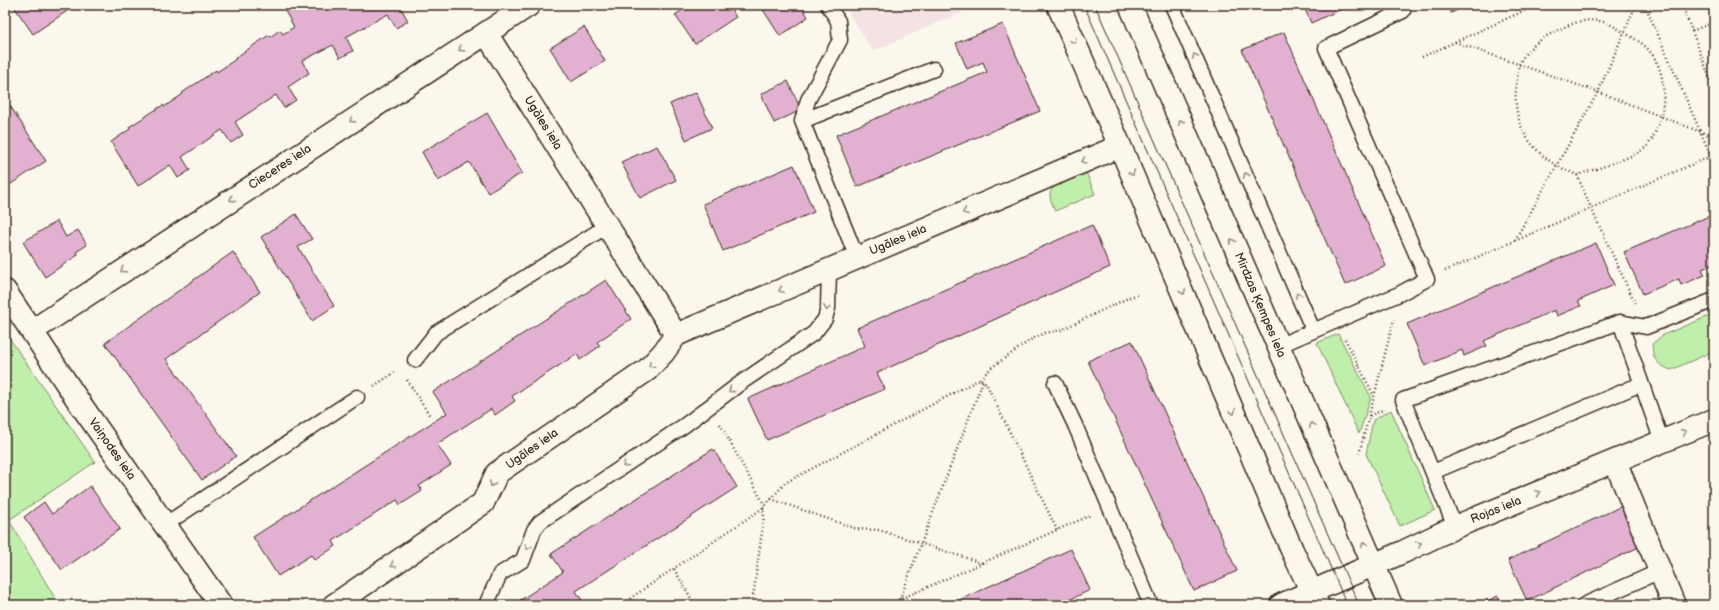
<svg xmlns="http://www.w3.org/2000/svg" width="1719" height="610" viewBox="0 0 1719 610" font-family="'Balsamiq Sans',sans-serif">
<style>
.built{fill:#f4e2e4}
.green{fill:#c0eeab;stroke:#7e8c64}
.building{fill:#e2b1d1;stroke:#3b2a1e}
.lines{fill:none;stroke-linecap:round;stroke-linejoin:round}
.lane-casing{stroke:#3b2a1e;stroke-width:17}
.street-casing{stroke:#3b2a1e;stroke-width:25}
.path{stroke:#3b2a1e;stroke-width:2.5;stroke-dasharray:1 3;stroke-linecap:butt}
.lane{stroke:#fbf7ec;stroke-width:14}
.street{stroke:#fbf7ec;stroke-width:22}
.tram{stroke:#3b2a1e;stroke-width:1}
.oneway{stroke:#9b9085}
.labels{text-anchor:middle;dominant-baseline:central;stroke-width:3.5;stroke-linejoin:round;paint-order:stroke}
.street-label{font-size:12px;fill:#3b2a1e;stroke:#fbf7ec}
</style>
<rect width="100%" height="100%" fill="#fbf7ec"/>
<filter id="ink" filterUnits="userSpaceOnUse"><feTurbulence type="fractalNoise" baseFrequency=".025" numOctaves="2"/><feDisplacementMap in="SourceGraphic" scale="8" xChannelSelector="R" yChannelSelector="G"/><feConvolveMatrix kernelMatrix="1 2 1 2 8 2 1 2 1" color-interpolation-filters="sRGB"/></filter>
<g filter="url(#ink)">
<path class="built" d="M844,5H978L873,51Z"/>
<path class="green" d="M1086,172L1095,194L1055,211C1053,206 1050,200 1050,195C1051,181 1076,177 1086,172Z
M1714,314V351L1671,370C1656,364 1653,360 1652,344L1663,335Z
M5,332L95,462L9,520L59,605H5Z
M1338,334L1371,397L1359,434L1317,343Z
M1391,410L1435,510L1400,526L1366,454L1373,420Z"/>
<path class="building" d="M13,5H76L33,34Z
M296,5H406L401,8L408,21L396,28L388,14L346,37L353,51L340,58L333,45L302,61L309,73L288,87L296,100L284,108L276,95L235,122L243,135L231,143L222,130L182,157L190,170L178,178L170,165L138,186L111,142L130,129L129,127L163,105L164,107L183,94L182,93L216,70L217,72L236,59L235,58L269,35L270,37L280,30L283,34L294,27L285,11Z
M690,5H728L736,17L695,44L675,15Z
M760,5H801L808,17L780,36Z
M1303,5H1350L1311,23Z
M1448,5H1468L1451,13Z
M1003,24L1040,111L857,187L836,135L987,72L983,62L967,69L956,43Z
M584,27L605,61L571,82L550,48Z
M1284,32L1386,266L1345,285L1242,50Z
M788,81L801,110L774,123L761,94Z
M696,92L712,128L686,140L670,104Z
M5,98L46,161L5,188Z
M487,113L522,173L488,193L469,162L438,181L422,152Z
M657,146L676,180L640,198L621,162Z
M794,165L814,212L723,251L703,204Z
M296,214L312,239L298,247L334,306L312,321L261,237Z
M1714,214V264L1702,269L1705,275L1681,285L1679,279L1643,294L1624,252Z
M57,221L66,237L78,230L87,245L76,252L78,255L45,277L23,242Z
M1092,225L1110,267L877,373L885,389L767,440L748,399L865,346L857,328Z
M1596,243L1614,285L1578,301L1581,306L1557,316L1555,310L1486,340L1484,341L1487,346L1464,356L1462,350L1425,366L1407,324Z
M233,252L260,292L166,359L236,456L202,480L105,343Z
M606,280L631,319L597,342L600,346L580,360L577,354L512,396L515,401L495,415L491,409L437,444L451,465L419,486L422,491L400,505L397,500L333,541L336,546L315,560L311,555L278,576L253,537L447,413L433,392Z
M1132,341L1237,571L1194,591L1088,361Z
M713,449L737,487L576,591L585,605H513L563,572L551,554Z
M90,486L120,529L62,570L24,517L44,502L52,514Z
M1626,504L1645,544L1527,601L1508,560Z
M1071,549L1090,590L1059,605H948Z
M1498,596L1502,605H1479Z"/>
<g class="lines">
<g class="lane-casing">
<path id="lane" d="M1172,5L1313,330
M802,121L808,100L840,40L838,21L828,5
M857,258L802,121L934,69
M1278,346L1399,294L1427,279L1326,48L1403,11L1401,5
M415,360L436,333L607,226
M1055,383L1075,425L1151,605
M1662,442L1620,322L1646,327L1714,300
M1433,472L1641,384
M166,524L357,397
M1455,527L1403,400L1620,322
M486,605L500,574L523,560L534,530L540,522L685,425L742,382L814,333L825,319L828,308L829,269
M1584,605L1660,571"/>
</g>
<g class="street-casing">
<path id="street" d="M1058,5L1120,146L1292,550L1318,605
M1130,5L1391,605
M486,33L676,335
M5,291L81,405L221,605
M32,331L529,5
M1615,461L1674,605
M334,605L483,503L497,473L647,370L663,353L676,335L1120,146
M1281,605L1403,552L1455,527L1714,420"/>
</g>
<path class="path" d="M1645,5L1711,156
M1682,5L1714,89
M1692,31L1714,22
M1455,42L1598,92L1714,137
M1422,57L1537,5
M1577,175C1593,170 1637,157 1647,146C1655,136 1660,122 1662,110C1667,83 1660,53 1635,39C1626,34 1609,22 1600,21C1585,18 1570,24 1556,31C1542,38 1525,49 1519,65C1518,69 1518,75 1517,80C1513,108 1518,132 1539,152C1550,163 1563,169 1577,175L1591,208L1635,303
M1515,240L1598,92L1636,5
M1445,271L1714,155
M1345,339L1374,396
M980,379L992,367L1032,339L1045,333L1061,330L1130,297L1140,294
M407,380L430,416
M374,386L397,371
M1369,416L1394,319
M720,424L765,506
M1359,454L1369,416L1385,409
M771,499L857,529L879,530L982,563
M763,508L785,483L980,379L986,383L1057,530
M674,569L695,605
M900,599L983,381
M625,605L632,597L763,508L764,516L752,605
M887,605L1091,515"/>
<use href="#lane" class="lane"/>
<use href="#street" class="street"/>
<path class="tram" d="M1084,5L1347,605
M1095,5L1359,605"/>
</g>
<defs><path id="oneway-chevron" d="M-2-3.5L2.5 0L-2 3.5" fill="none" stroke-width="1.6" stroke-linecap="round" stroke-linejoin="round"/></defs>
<g class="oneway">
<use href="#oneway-chevron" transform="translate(1074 41) rotate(66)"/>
<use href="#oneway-chevron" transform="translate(461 49) rotate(147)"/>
<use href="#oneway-chevron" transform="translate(1195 56) rotate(-113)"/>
<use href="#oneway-chevron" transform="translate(352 120) rotate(147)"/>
<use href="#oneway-chevron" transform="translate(1181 122) rotate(-113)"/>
<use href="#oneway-chevron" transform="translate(1084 161) rotate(157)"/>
<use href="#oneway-chevron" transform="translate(1132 173) rotate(67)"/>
<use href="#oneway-chevron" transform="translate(1246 175) rotate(-113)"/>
<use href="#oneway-chevron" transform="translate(232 199) rotate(147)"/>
<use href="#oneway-chevron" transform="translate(965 212) rotate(157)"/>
<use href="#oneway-chevron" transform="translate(1232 241) rotate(-113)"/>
<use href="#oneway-chevron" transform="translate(123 270) rotate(147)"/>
<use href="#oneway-chevron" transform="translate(781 290) rotate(157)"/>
<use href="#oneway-chevron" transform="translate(1183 292) rotate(67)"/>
<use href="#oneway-chevron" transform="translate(1298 295) rotate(-113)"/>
<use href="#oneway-chevron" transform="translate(827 308) rotate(98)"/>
<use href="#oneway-chevron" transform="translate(651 365) rotate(137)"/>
<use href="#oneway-chevron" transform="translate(731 390) rotate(143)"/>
<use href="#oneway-chevron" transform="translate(1233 412) rotate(67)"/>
<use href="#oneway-chevron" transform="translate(1312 425) rotate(-114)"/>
<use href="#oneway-chevron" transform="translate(1684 432) rotate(-24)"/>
<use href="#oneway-chevron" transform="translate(625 465) rotate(146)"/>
<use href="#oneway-chevron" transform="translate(492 484) rotate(115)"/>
<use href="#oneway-chevron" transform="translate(1538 493) rotate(-22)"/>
<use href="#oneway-chevron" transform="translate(1364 544) rotate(-113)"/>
<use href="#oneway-chevron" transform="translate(1419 544) rotate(-26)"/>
<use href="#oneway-chevron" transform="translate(528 547) rotate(110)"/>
<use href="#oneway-chevron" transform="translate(393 565) rotate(146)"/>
</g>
</g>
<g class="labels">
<g class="street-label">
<text transform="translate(543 123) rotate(58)">Ugāles iela</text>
<text transform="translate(280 167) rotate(-33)">Cieceres iela</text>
<text transform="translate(898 240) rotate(-23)">Ugāles iela</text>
<text transform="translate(1260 305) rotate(67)">Mirdzas Ķempes iela</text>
<text transform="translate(112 449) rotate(55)">Vaiņodes iela</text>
<text transform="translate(532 449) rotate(-35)">Ugāles iela</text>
<text transform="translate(1496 510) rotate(-22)">Rojas iela</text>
</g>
</g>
<rect width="1719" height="610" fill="none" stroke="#fbf7ec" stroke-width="20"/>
<rect x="10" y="10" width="1699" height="590" fill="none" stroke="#3b2a1e" stroke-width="1.5" filter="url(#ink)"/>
</svg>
